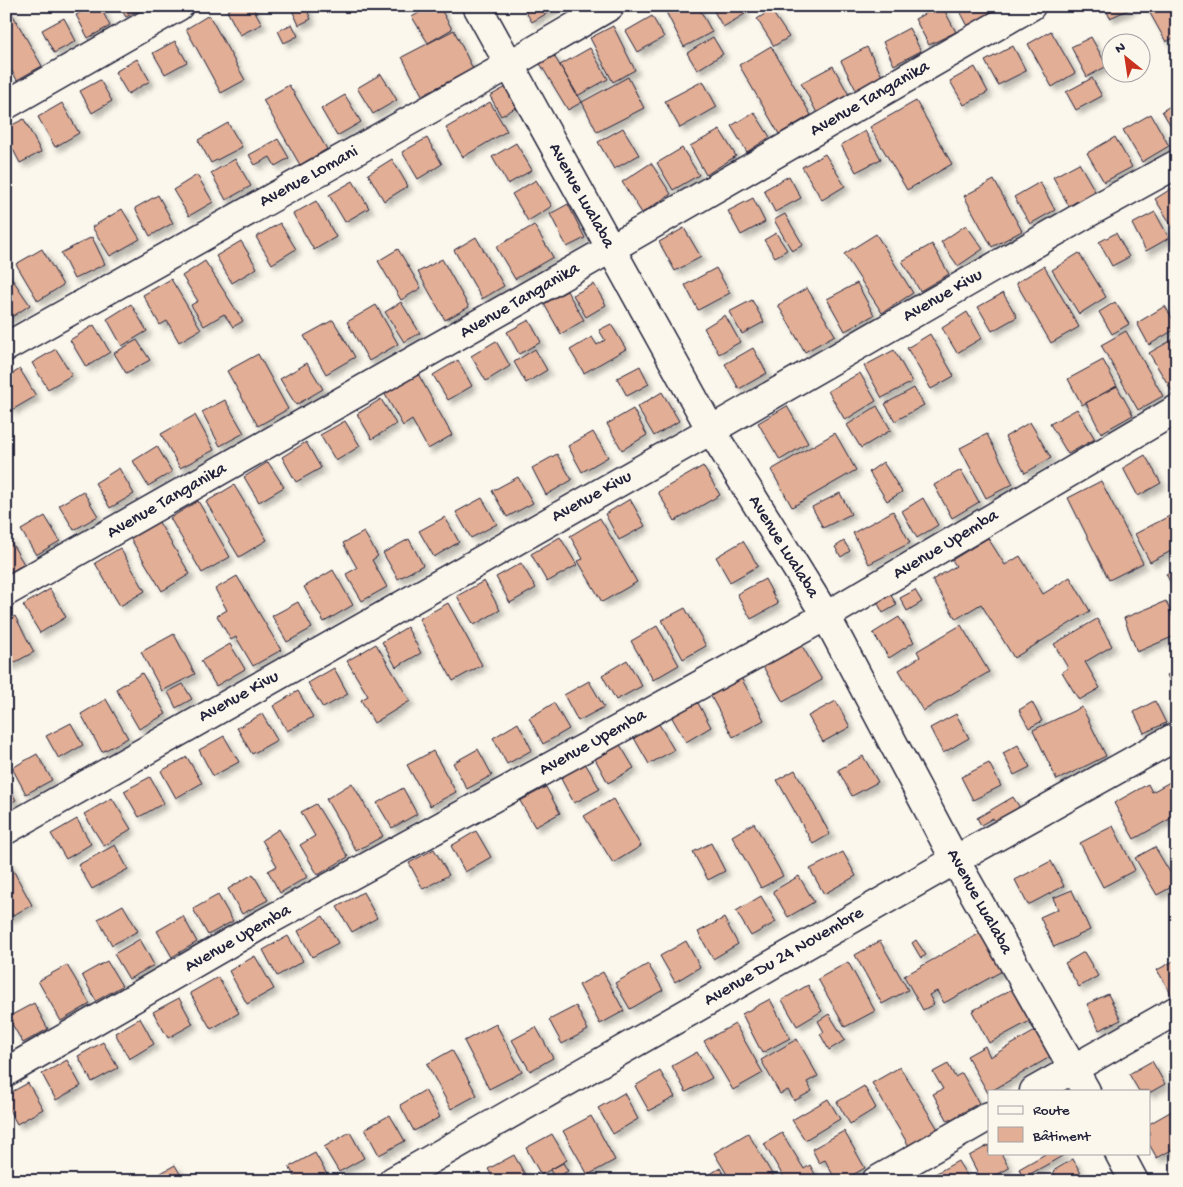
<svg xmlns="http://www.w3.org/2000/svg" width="1183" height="1187" viewBox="0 0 1183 1187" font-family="'Gochi Hand',sans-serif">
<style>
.building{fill:#e2ae95;stroke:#22223b;filter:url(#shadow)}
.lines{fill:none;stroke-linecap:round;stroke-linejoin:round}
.minor-casing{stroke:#22223b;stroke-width:31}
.minor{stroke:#fbf7ec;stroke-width:28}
.labels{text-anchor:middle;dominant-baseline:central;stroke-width:4.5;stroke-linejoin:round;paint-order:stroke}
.street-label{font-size:18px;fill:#22223b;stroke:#fbf7ec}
</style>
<defs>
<filter id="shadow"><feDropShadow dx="4.5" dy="4.5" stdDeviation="2.5" flood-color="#0004"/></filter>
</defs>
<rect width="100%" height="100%" fill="#fbf7ec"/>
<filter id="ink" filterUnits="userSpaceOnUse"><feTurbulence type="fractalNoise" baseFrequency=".02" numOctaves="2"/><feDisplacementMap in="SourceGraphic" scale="10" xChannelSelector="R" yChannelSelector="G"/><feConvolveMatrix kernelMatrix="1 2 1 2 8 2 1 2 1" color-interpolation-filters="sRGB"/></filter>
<g filter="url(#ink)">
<path class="building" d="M92,6H100L110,26L88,38L76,15Z
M119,6H146L126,17Z
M235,6H252L262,24L240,35L227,11Z
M300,6H305L311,19L299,25L292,10Z
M430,6H439L452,29L428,43L412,17Z
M522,6H555L556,8L532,22Z
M663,6H698L712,32L684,47Z
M711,6H741L745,14L723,27Z
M939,6H942L956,32L929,45L915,19Z
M957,6H991L993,11L968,26Z
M1104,6H1134V7L1110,18Z
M1146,6H1177V36L1166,42Z
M10,10L42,66L17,80L6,61V12Z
M771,10L789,37L774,46L757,19Z
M209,15L245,80L221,93L186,29Z
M652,16L664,37L638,52L626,31Z
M64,18L76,41L54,53L42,30Z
M292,24L298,36L284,43L278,31Z
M613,26L635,70L613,82L590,38Z
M909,28L921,51L894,65L883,42Z
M454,30L473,69L422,95L402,57Z
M1051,31L1075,73L1052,87L1028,44Z
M713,37L723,54L697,70L687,53Z
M1091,37L1107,66L1087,77L1071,47Z
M175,41L187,62L165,74L153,53Z
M771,46L811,115L779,134L739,65Z
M1013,46L1026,71L998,85L985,61Z
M867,47L882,76L856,90L841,61Z
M590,48L608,79L577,96L560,65Z
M553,54L582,102L568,110L539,62Z
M137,59L150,81L128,94L115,72Z
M833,66L849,95L817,113L801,83Z
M975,67L988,92L964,105L950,81Z
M381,74L397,100L373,114L357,88Z
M628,77L644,108L597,132L582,102Z
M1092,78L1102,96L1076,110L1066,92Z
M100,80L112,101L92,113L80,91Z
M703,81L717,107L680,128L665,101Z
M289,85L327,149L300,165L263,100Z
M506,87L517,107L501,116L490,96Z
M345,95L361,122L337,136L321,109Z
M916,101L952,164L907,190L870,127Z
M490,102L507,131L463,157L446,128Z
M1177,102V136L1162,111Z
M62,103L79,133L55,147L38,117Z
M754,112L770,137L747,152L731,126Z
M1151,114L1169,146L1142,162L1123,130Z
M24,119L41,152L20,163L6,136V128Z
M228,123L242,147L211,163L198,140Z
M623,128L639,155L614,169L598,142Z
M720,130L736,156L706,175L690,146Z
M865,131L881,159L856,172L841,145Z
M1115,137L1132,167L1104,182L1087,153Z
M427,138L442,164L418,179L402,152Z
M278,139L289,158L275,166L270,157L255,165L249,155Z
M516,143L532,170L508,184L492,157Z
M682,148L699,175L673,190L657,163Z
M825,154L845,186L822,200L802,167Z
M235,159L251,186L226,200L211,173Z
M392,159L408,186L384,201L368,174Z
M651,163L671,194L642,213L622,182Z
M1079,163L1095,191L1069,206L1053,177Z
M197,175L213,202L189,216L173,190Z
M789,176L801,198L775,212L764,190Z
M536,180L552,206L528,221L512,194Z
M994,180L1022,231L992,247L964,196Z
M353,181L369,208L345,222L329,195Z
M1040,182L1055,210L1030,224L1014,197Z
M1177,185V234L1155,199Z
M158,195L173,223L150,236L135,208Z
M753,198L765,222L741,235L728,211Z
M316,201L336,237L314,250L293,214Z
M568,204L585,238L567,247L550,214Z
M122,209L140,239L110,256L92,227Z
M1155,212L1169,238L1146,251L1132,224Z
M785,214L803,245L792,251L774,220Z
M280,223L296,249L272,264L256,237Z
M534,225L553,257L515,279L496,247Z
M966,225L983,249L958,266L941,242Z
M684,228L701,257L675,271L659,242Z
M776,233L787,250L775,257L764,240Z
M1116,233L1129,257L1112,266L1099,242Z
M876,234L913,293L882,313L844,254Z
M92,237L105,264L74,279L61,253Z
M476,237L504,286L482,299L454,250Z
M241,241L257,268L232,283L216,256Z
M932,244L949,274L920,291L902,261Z
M42,249L63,285L38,301L16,264Z
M398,249L421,288L401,300L378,261Z
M1079,253L1106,297L1079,314L1052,270Z
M442,259L469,307L445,320L418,272Z
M205,261L243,321L233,327L224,314L204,326L191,305L198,301L182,276Z
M1044,266L1079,327L1051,343L1016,283Z
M716,268L730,293L698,310L685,285Z
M6,270L30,305L6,321Z
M171,279L201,329L179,342L167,321L160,325L143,295Z
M857,283L874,315L845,331L827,299Z
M594,284L606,305L586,317L573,295Z
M807,288L835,335L805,352L778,305Z
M567,291L584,320L561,334L544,304Z
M1003,293L1017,317L992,331L978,307Z
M752,300L764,322L742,334L729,312Z
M401,302L420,333L404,342L385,312Z
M1115,302L1129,324L1112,334L1099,312Z
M131,304L147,331L122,346L107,319Z
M376,305L398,344L369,361L347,322Z
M1165,306L1177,326V328L1149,345L1137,323Z
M967,312L982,338L957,353L942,328Z
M725,315L740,342L719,354L704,328Z
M333,320L355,357L326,374L304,336Z
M529,320L541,342L519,354L507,332Z
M611,324L626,349L584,373L570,350L592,337L597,345L605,340L599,330Z
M94,325L110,352L86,367L70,340Z
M1126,331L1163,396L1138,410L1101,345Z
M930,334L954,376L931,389L907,348Z
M1177,337V388L1172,391L1149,353Z
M137,340L150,360L126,373L114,353Z
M496,341L510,366L486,381L471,356Z
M753,348L767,373L739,389L725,364Z
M56,349L72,375L48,389L32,363Z
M535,349L547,370L526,383L514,362Z
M894,350L912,382L882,398L864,366Z
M258,354L288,409L258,426L227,371Z
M458,360L472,386L448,400L433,375Z
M1103,360L1117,386L1082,405L1068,379Z
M307,363L323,389L296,405L280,379Z
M640,366L649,384L627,396L617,378Z
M20,369L36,396L12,410L6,401V378Z
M417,372L452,435L428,449L412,420L403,426L383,391Z
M860,373L876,401L845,420L828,391Z
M1117,386L1133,415L1101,433L1086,403Z
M914,388L924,405L895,421L885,404Z
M662,392L679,421L654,436L637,407Z
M381,399L396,424L372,439L357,414Z
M225,400L244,433L220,446L202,412Z
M787,406L808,443L780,460L758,423Z
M877,406L891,430L861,448L847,425Z
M633,409L647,435L622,450L607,424Z
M1077,409L1095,439L1068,454L1050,424Z
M195,415L214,450L180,468L161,434Z
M345,421L360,446L336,461L320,435Z
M1030,422L1051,458L1025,473L1005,437Z
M593,432L608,457L582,472L568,446Z
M835,433L856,470L792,507L771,470Z
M987,434L1013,484L986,498L960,448Z
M306,442L321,468L296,482L282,457Z
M157,446L172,472L148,486L133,461Z
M557,454L572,480L546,495L532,468Z
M1145,455L1161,483L1138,496L1123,468Z
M268,462L284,487L259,502L244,477Z
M883,462L902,492L887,501L869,472Z
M703,466L720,495L675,521L658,492Z
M119,468L134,494L110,508L95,483Z
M961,470L979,502L952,518L934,485Z
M518,477L533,503L507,517L492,491Z
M1101,481L1143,563L1109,580L1068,498Z
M234,485L267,540L239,557L206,502Z
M83,491L98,516L74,530L59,505Z
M840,493L851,514L823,528L812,507Z
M482,498L497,524L471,538L456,512Z
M923,498L938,525L917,538L902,511Z
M630,499L645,526L619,540L605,514Z
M198,501L230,557L202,573L170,518Z
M893,511L910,543L869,564L853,533Z
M1177,512V548L1150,562L1135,534Z
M45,516L60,541L36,555L21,530Z
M445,517L459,542L434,557L419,531Z
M600,518L637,582L602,602L578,561L583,559L570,536Z
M157,519L190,574L162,591L129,536Z
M364,532L378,556L372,560L387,587L362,601L346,574L357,568L343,543Z
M8,537L24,564L6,575V539Z
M560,537L577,565L547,582L531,554Z
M988,538L1005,565L1020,556L1043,594L1070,577L1090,611L1014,658L981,604L956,619L932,580L956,566L952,560Z
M409,539L423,565L398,579L383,553Z
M743,541L758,566L730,582L716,557Z
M844,541L850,551L841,557L835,547Z
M120,548L145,591L120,606L95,563Z
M521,563L536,588L510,603L496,577Z
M1177,569V595L1166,574Z
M333,570L353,605L324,622L304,587Z
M237,576L281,650L253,666L236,637L231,640L217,616L227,610L215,589Z
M765,579L778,604L751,619L737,594Z
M484,581L500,610L474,625L457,596Z
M50,589L66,617L40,633L23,605Z
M915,590L922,602L907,611L900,598Z
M890,594L897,605L883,613L877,602Z
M1166,601L1177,628V635L1137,652L1124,618Z
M298,602L312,628L287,642L272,616Z
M448,603L482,665L453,681L419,619Z
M685,608L706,646L683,659L662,620Z
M15,616L34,652L8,666L6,663V621Z
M899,617L914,642L889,658L873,633Z
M1097,619L1112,646L1085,662L1100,688L1079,700L1062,672L1068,668L1054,644Z
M961,625L989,672L923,711L899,670L920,657L917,651Z
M657,626L679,665L653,680L631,641Z
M407,627L421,653L396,667L382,642Z
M174,634L195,674L162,691L141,652Z
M798,639L822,680L783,702L760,661Z
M230,644L245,669L216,686L201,661Z
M376,644L410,701L374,723L361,700L368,696L347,661Z
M627,660L642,686L616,700L602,675Z
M334,668L348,694L323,708L308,683Z
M1177,671V696L1167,675Z
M142,673L166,714L139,729L116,689Z
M739,674L764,720L733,737L708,691Z
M589,681L604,707L578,721L564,695Z
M183,684L192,699L176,708L168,692Z
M298,691L313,717L287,731L273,706Z
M106,699L128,738L102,752L81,714Z
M697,701L711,727L686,742L671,716Z
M836,701L850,727L823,742L808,716Z
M1155,701L1166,723L1144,733L1134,712Z
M1032,702L1042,721L1029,728L1019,710Z
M554,703L569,729L543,744L529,718Z
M1082,707L1106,756L1057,780L1033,730Z
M262,714L277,740L252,754L237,728Z
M956,714L969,738L943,753L930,728Z
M71,723L83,745L59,759L46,736Z
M518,723L532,750L507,764L493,738Z
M659,724L674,750L649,764L634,738Z
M224,736L239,762L213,776L199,750Z
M619,743L634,768L608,783L594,757Z
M1018,745L1030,767L1014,775L1003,753Z
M478,749L492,775L467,789L453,763Z
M433,751L456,792L430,806L407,765Z
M37,754L52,780L26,794L12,768Z
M863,756L878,782L852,796L838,770Z
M187,757L202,783L176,798L161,771Z
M585,763L600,789L574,803L560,777Z
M989,763L1001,786L973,800L961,777Z
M795,770L830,834L813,844L777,780Z
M150,777L164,803L139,817L124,791Z
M1177,778V815L1134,839L1114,803L1148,784L1152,792Z
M6,783L16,800L6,805Z
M352,783L383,836L356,851L326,799Z
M546,787L560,813L535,827L520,801Z
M403,788L417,814L392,828L377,803Z
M1013,797L1022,811L997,825L993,818L981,825L977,818Z
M112,798L131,829L104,846L84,814Z
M613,799L641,846L613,863L584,816Z
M316,804L348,857L318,875L300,845L315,836L301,812Z
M77,819L91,844L66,859L51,834Z
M754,823L783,876L761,888L732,836Z
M1113,826L1135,870L1103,887L1080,843Z
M279,829L307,877L280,893L268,871L277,866L262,840Z
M476,831L491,857L465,872L451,846Z
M711,843L725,871L708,880L693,852Z
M115,845L128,869L92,889L78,865Z
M1155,847L1171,874L1177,871V884L1157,895L1135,858Z
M434,849L449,875L423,889L409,863Z
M843,852L856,876L824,894L810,869Z
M7,859L32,905L6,919V860Z
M1051,861L1064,886L1028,905L1015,880Z
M253,874L268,900L242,914L228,889Z
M799,876L814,902L788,917L773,891Z
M1072,890L1090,930L1054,947L1040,917L1058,909L1053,898Z
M363,892L377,918L352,932L337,907Z
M218,895L233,921L208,935L193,909Z
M761,896L776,922L751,936L736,911Z
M123,905L138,931L112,945L98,919Z
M183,916L197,942L172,957L157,931Z
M323,916L338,943L312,957L298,931Z
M724,918L738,944L713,959L698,932Z
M982,932L1004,970L944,1003L937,991L929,995L934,1004L923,1010L904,976Z
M288,936L303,961L277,976L263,950Z
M140,939L154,965L129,979L114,954Z
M916,940L926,955L921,958L912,943Z
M686,941L700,967L675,982L660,956Z
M880,941L908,990L882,1004L855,955Z
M1084,952L1098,976L1079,987L1065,963Z
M255,956L274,989L247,1004L229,971Z
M1177,959V994L1173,997L1157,970Z
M107,961L122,986L96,1001L82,975Z
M848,962L875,1011L845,1027L818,979Z
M648,964L663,990L630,1009L615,983Z
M67,965L90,1004L61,1021L38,981Z
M603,972L624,1011L600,1024L579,985Z
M218,977L239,1013L211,1029L190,993Z
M1023,983L1041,1015L989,1043L972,1011Z
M808,985L822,1011L797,1026L782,1000Z
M1108,994L1121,1020L1099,1030L1087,1004Z
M179,998L193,1024L168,1038L153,1012Z
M770,999L790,1038L762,1053L742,1014Z
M34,1003L48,1029L23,1043L8,1017Z
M576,1006L588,1030L562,1044L549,1020Z
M829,1014L845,1040L829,1050L820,1034L824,1032L818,1021Z
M140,1018L154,1044L129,1059L115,1033Z
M496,1024L522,1072L489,1089L464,1041Z
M735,1024L763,1073L733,1090L704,1041Z
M536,1027L553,1058L530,1071L512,1040Z
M1035,1031L1050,1057L988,1093L967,1056L985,1046L990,1057Z
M797,1039L818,1076L807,1082L812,1091L794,1101L788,1090L780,1094L761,1060Z
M103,1042L118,1068L92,1082L78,1056Z
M452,1050L477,1095L451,1109L427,1064Z
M697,1052L712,1078L686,1092L672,1066Z
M67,1060L81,1086L56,1100L42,1074Z
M1152,1061L1165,1084L1149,1093V1091H1139L1129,1074Z
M948,1064L955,1077L962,1073L979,1103L948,1121L933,1094L943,1089L933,1072Z
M900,1067L938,1129L909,1146L872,1083Z
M660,1071L675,1097L649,1111L635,1086Z
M28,1083L43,1109L17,1124L6,1104V1095Z
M864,1086L876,1108L850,1124L837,1102Z
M425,1090L440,1117L414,1131L400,1105Z
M624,1093L638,1119L613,1134L598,1108Z
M828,1099L840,1119L805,1140L792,1120Z
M1177,1108V1147L1157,1158L1149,1144V1124Z
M390,1115L405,1141L379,1155L365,1129Z
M591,1116L615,1160L588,1175L563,1131Z
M844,1131L865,1168L842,1181H836L825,1160L819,1163L812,1149Z
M350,1132L364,1158L339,1172L324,1147Z
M748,1133L776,1181H731L714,1153Z
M782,1133L804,1169L810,1165L819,1181H786L764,1144Z
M552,1134L567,1160L541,1175L526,1148Z
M989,1145V1153H1001L1009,1168L986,1181H982L969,1156Z
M315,1153L329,1178L325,1181H297L289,1167Z
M1047,1153L1066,1154L1023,1178L1019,1169Z
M514,1155L528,1180L495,1181L488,1169Z
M1073,1159L1085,1181H1058L1053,1171Z
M958,1161L970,1181H936L933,1175Z
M563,1163L568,1171L555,1178L550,1170Z
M175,1165L184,1181H147Z
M720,1168L727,1181H699Z
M277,1173L281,1181H263Z"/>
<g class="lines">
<g class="minor-casing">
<path id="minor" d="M477,6L711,430L826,616L955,860L1086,1091
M6,105L179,6
M6,347L509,65L610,6
M6,592L610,249L1031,6
M6,830L711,430L1093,210L1177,164
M6,1072L264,923L826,616L1177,409
M1034,1091L1177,1010
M1119,1153L1134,1181
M393,1181L955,860L1177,736
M876,1181L989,1116"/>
</g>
<use href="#minor" class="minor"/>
</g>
</g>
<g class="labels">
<g class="street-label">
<text transform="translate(870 99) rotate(-30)">Avenue Tanganika</text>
<text transform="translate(309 177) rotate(-29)">Avenue Lomani</text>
<text transform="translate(581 196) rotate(61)">Avenue Lualaba</text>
<text transform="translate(943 296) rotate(-30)">Avenue Kivu</text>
<text transform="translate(520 301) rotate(-30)">Avenue Tanganika</text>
<text transform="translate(592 497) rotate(-29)">Avenue Kivu</text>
<text transform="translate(167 501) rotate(-30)">Avenue Tanganika</text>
<text transform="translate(946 545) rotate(-31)">Avenue Upemba</text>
<text transform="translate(783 547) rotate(58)">Avenue Lualaba</text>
<text transform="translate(239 697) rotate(-29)">Avenue Kivu</text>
<text transform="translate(593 743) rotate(-29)">Avenue Upemba</text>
<text transform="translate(979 902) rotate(61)">Avenue Lualaba</text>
<text transform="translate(238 939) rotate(-30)">Avenue Upemba</text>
<text transform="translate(784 957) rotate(-30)">Avenue Du 24 Novembre</text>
</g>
</g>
<rect width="1183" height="1187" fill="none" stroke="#fbf7ec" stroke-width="25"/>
<rect x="12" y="12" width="1158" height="1162" fill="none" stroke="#22223b" stroke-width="2" filter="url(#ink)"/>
<rect x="988" y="1090" width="162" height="65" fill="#fbf7ec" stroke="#a4a2a5"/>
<rect x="998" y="1106" width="25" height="8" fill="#fbf7ec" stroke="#a4a2a5"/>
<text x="1033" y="1114" font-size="15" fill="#22223b">Route</text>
<rect x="998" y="1127" width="25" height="15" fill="#e2ae95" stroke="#a4a2a5"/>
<text x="1033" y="1140" font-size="15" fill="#22223b">Bâtiment</text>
<g transform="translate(1126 58) rotate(330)"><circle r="24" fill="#fbf7ec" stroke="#a4a2a5"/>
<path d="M0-4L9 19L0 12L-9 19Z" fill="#c8321e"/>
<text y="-8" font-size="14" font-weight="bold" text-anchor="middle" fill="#22223b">N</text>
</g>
</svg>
